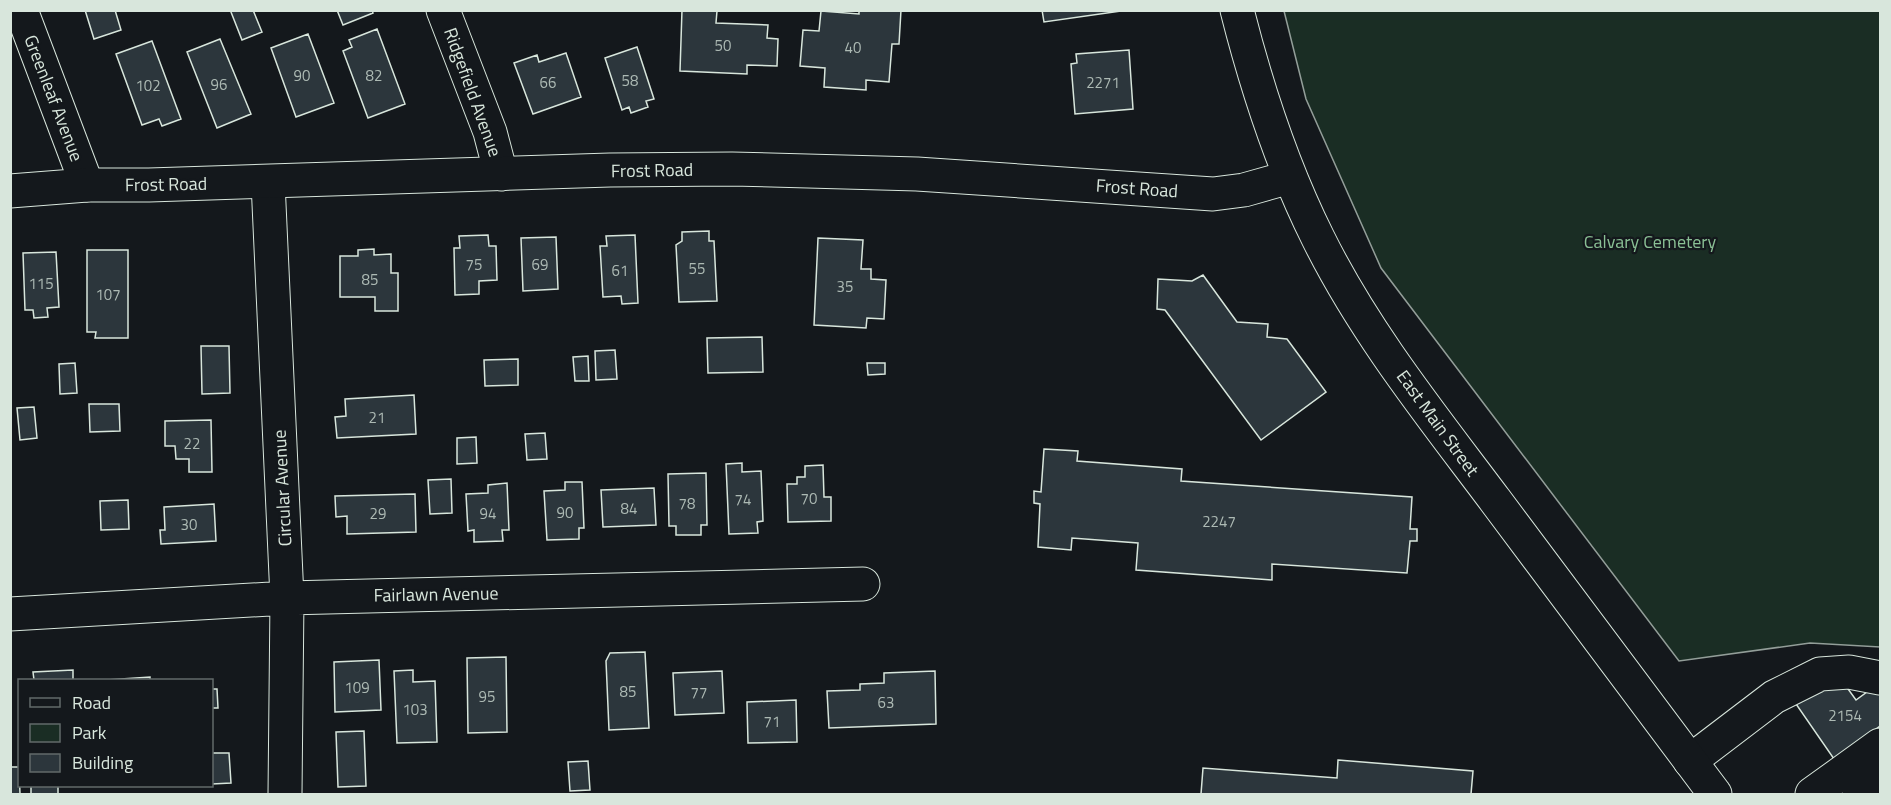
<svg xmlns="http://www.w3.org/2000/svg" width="1891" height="805" viewBox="0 0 1891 805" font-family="'Titillium Web',sans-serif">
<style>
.green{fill:#1a2d24;stroke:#939e99;stroke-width:1.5}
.building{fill:#2c363c;stroke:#d8e6dc;stroke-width:1.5}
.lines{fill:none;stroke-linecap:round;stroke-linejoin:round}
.minor-casing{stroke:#d8e6dc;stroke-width:35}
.major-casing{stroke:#d8e6dc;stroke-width:35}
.minor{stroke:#14181c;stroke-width:33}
.major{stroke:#14181c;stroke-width:33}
.labels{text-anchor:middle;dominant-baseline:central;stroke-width:4.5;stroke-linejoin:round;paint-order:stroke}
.number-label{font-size:15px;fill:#adbab4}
.street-label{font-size:18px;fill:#d8e6dc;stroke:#14181c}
.park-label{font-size:18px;fill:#8ac095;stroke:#14181c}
</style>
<rect width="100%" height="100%" fill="#14181c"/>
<path class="green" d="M1284,11H1880V647L1810,643L1679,661L1381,268L1306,99Z"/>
<path class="building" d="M85,10H115L121,30L94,39Z
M234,10H253L262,32L242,40L231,12Z
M337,10H372L373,13L343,25Z
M682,10L717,11L716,23L768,25L767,38L778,39L777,66L747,65V74L680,71Z
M859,10H901L899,44H892L889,82L866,80V90L824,87L825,68L800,66L803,30L819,31L821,11L859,14Z
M1042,10H1128L1044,22Z
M377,29L405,104L368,118L343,51L352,47L349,40Z
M308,34L334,103L296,117L271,48Z
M220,39L251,114L217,128L187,52Z
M152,41L181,119L162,126L159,119L142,125L116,54Z
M637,47L654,99L646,101L648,107L631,113L629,107L622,110L605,58Z
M1129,50L1133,109L1075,114L1071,64L1077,63L1076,54Z
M566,53L581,97L533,114L514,63L537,55L539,62Z
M709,231V241H714L717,301L679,302L676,245L682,241V232Z
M488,235L489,246H496L497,280L479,281V294L455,295L454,248H460L459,236Z
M635,235L638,303L622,304L621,296L603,297L600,246H607L606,236Z
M556,237L558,289L523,291L521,238Z
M818,238L863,240L861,269H871V279L886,280L884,319L867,318L866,328L814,325Z
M374,249V255L391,254V273H398V311H375V297H340V256H358V250Z
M87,250H128V338H95L96,332H87Z
M56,252L59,307L47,308L48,317L34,318L33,310H25L23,253Z
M1203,275L1237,322L1268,324L1267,337L1287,339L1326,392L1261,440L1165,310L1157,309L1158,279L1192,281Z
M762,337L763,372L708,373L707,338Z
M201,346H229L230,393L202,394Z
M615,350L617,379L596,380L595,351Z
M588,356L589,381H575L573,357Z
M518,359V385L485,386L484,360Z
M75,363L77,393L60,394L59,364Z
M867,363H885V374L868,375Z
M414,395L416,434L337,438L335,417L346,416L345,399Z
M89,404H119L120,431L90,432Z
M34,407L37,438L20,440L17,408Z
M211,420L212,472H189V459H176L175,446H165V421Z
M545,433L547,459L527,460L525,434Z
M476,437L477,463L457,464V438Z
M1044,449L1078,451L1077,461L1182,469L1181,481L1412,497L1410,529H1417V541H1410L1407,573L1272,564V580L1136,570L1138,543L1072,538L1071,550L1038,547L1040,504L1034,503V491L1041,492Z
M742,463V472L761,471L763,521L757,522L758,533L729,534L726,464Z
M823,465L824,497H831V521L788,522L787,484H797V477H805V466Z
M706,473L707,525H701V535H676V526H669L668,474Z
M451,479L452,513L430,514L428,480Z
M565,482H582L584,528H579V539L547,540L544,491L565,490Z
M507,483L509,530H502L503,541L474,542V530L468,531L466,494L488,493V485Z
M654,488L656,525L603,527L601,490Z
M415,494L416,532L347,534V516L336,517L335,496Z
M128,500L129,529L101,530L100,501Z
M214,504L216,541L161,544L160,530H165L164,507Z
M645,652L649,728L609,730L606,661L610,653Z
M506,657L507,732L468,733L467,658Z
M379,660L381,710L335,712L334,662Z
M73,670V680H34L33,672Z
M413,670V682L435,681L437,742L397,743L394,671Z
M722,671L724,713L675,715L673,673Z
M935,671L936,724L829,728L827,691L860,690V684L884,683V673Z
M150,677V680H106Z
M1830,680L1843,682L1856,700L1878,684L1880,688V726L1834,759L1796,704Z
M212,689H217L218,708H212Z
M796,700L797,742L748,743L747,702Z
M364,731L366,786L338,787L336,732Z
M212,753H229L231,783L212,784Z
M1338,760L1473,771L1471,794H1201L1203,768L1337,778Z
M588,761L590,790L570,791L568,762Z
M10,767H19L20,794H10Z
M31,786H58V794H31Z"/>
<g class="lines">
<g class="minor-casing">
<path id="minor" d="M21,10L87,185
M443,10L490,132L501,174
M268,182L287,598L285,794
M10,614L287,598L863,584
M1690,761L1774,697L1820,674L1849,672L1880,678
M1812,794L1880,745
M1859,794L1880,779"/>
</g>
<g class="major-casing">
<path id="major" d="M1237,10C1257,89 1282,166 1318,238C1365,333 1432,416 1495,500C1569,598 1642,696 1715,794
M10,191L87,185H149L610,170L732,169L917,174L1213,194L1244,190L1290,177"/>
</g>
<use href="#minor" class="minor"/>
<use href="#major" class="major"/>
</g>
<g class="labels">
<g class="number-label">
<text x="723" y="45">50</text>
<text x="853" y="47">40</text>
<text x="302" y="75">90</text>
<text x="374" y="75">82</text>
<text x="630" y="80">58</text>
<text x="548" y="82">66</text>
<text x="1103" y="82">2271</text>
<text x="219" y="84">96</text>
<text x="148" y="85">102</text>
<text x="474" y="264">75</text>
<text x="540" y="264">69</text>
<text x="697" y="268">55</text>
<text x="620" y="270">61</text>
<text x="370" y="279">85</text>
<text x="41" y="283">115</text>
<text x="845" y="286">35</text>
<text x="108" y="294">107</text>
<text x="377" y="417">21</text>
<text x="192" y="443">22</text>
<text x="809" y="498">70</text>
<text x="743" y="499">74</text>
<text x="687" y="503">78</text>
<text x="629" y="508">84</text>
<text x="565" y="512">90</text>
<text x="378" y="513">29</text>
<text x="488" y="513">94</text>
<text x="1219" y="521">2247</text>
<text x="189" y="524">30</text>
<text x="357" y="687">109</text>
<text x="628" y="691">85</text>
<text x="699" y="692">77</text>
<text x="487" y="696">95</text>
<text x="886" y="702">63</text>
<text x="415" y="709">103</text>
<text x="1845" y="715">2154</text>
<text x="772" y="721">71</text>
</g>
<g class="street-label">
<text transform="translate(473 92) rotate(70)">Ridgefield Avenue</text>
<text transform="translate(54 98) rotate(69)">Greenleaf Avenue</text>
<text transform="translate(652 170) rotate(-1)">Frost Road</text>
<text transform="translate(166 184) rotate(-1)">Frost Road</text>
<text transform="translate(1137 188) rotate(4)">Frost Road</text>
<text transform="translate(1438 423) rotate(54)">East Main Street</text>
<text transform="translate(282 488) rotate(-93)">Circular Avenue</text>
<text transform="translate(436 594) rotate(-1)">Fairlawn Avenue</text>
</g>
<g class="park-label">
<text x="1650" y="241">Calvary Cemetery</text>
</g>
</g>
<rect width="1891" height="805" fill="none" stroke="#d8e6dc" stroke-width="24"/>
<rect x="18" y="679" width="195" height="108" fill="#14181c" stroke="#626a69" stroke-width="1.5"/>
<rect x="30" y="698" width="30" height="9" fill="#14181c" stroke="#626a69" stroke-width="1.5"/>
<text x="72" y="709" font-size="18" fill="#d8e6dc">Road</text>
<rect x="30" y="724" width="30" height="18" fill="#1a2d24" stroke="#626a69" stroke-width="1.5"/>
<text x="72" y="739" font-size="18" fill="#d8e6dc">Park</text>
<rect x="30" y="754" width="30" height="18" fill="#2c363c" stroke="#626a69" stroke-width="1.5"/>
<text x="72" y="769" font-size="18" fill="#d8e6dc">Building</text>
</svg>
